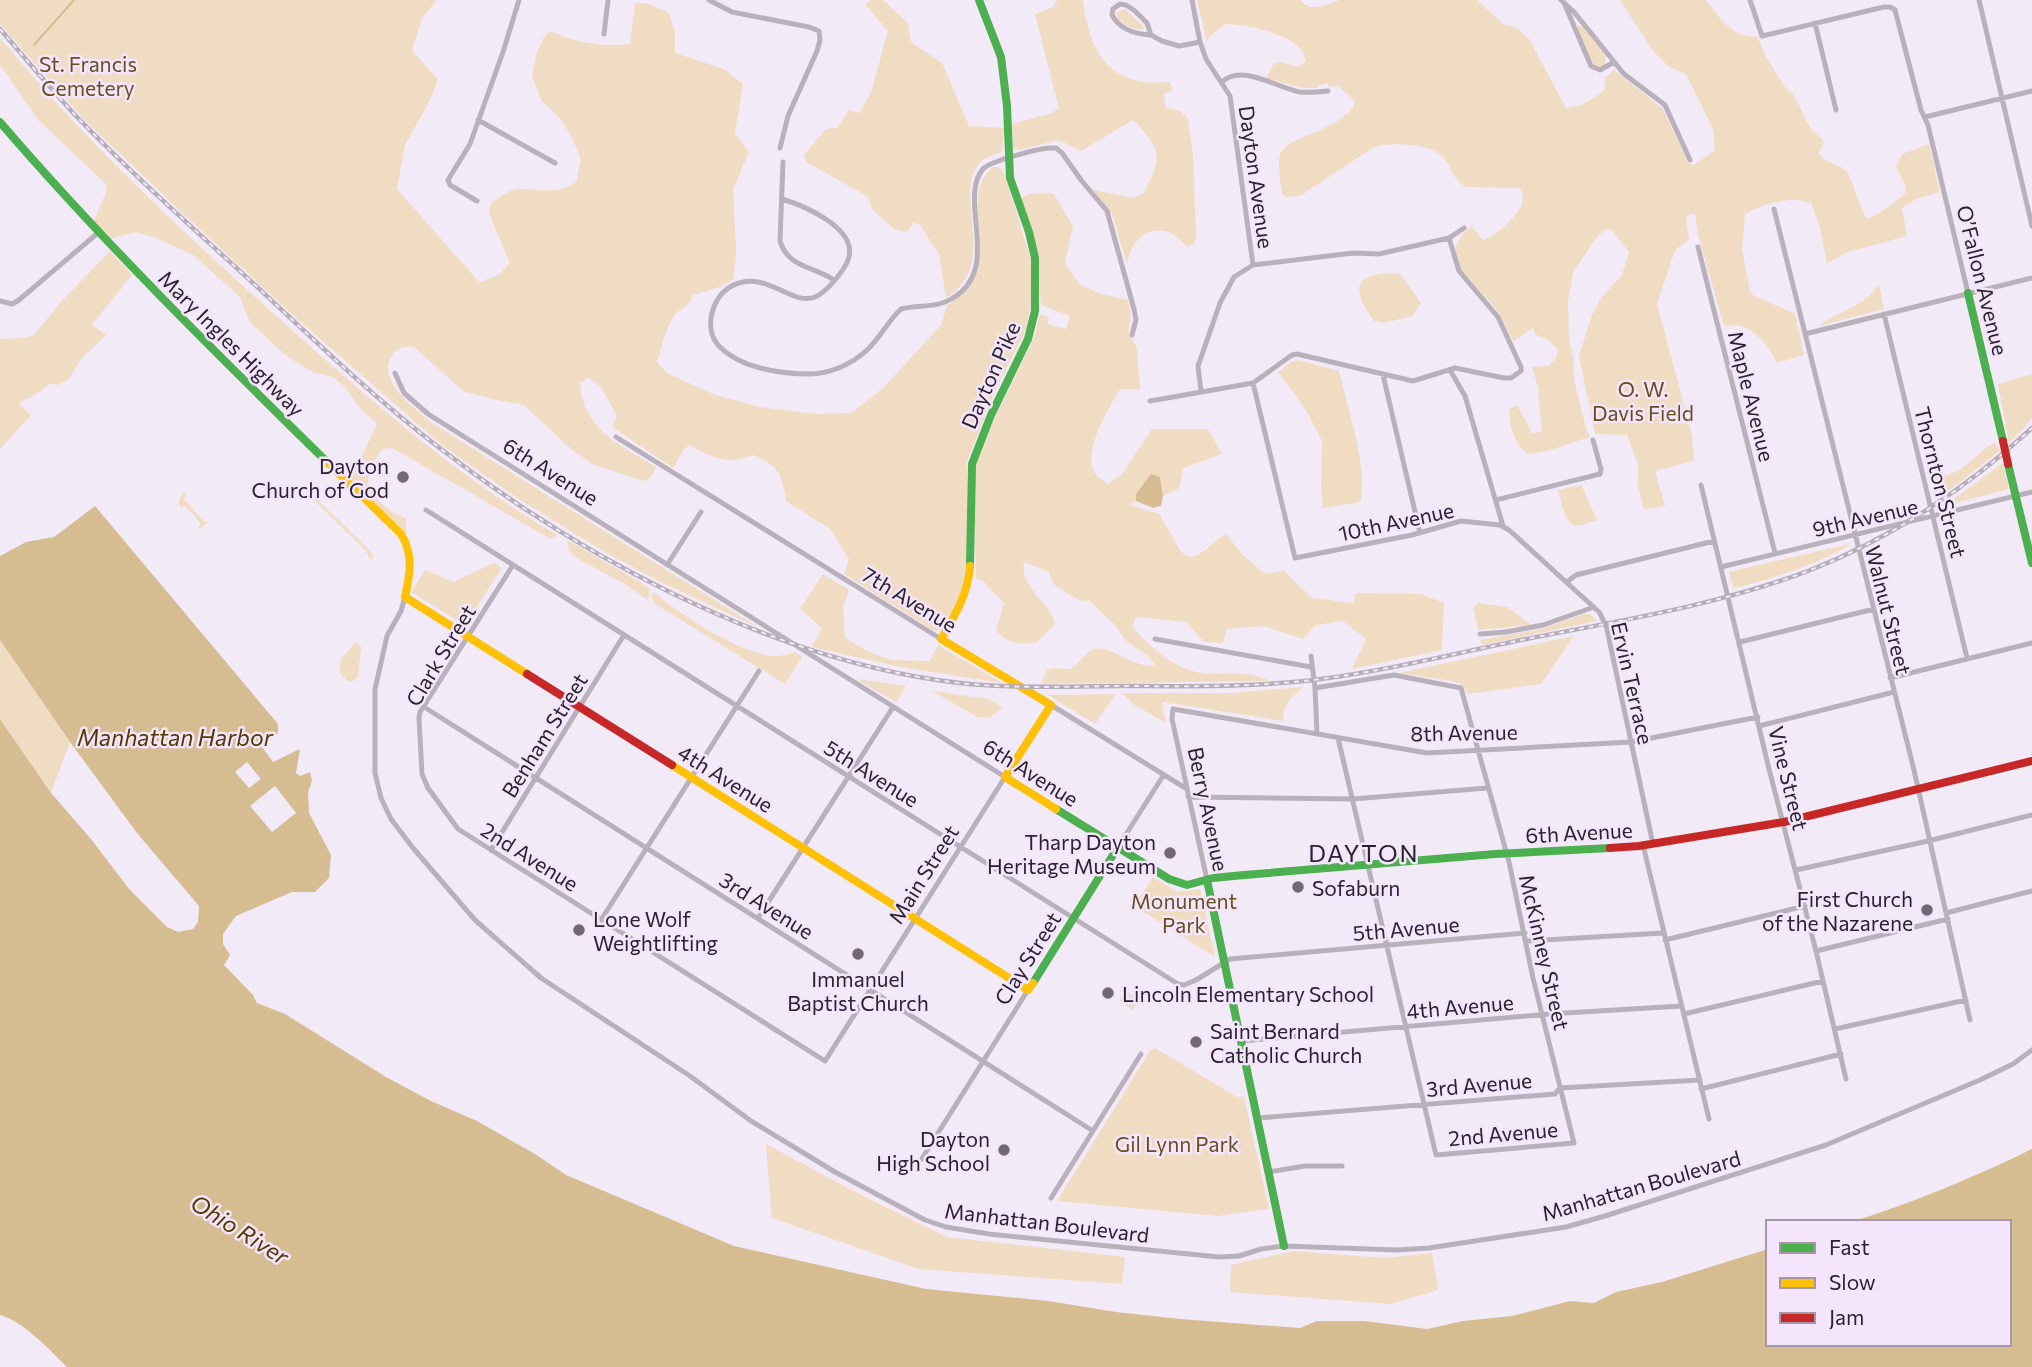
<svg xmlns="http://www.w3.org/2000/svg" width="2032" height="1367" viewBox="0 0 2032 1367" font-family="Commissioner,sans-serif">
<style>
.green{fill:#f0dcc3}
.water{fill:#d6bc91}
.pier{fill:#f3eaf7}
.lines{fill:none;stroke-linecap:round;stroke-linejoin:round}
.stream{stroke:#d6bc91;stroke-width:2}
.street{stroke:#b8b1bc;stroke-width:5}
.fast{stroke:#4caf50;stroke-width:8}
.slow{stroke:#ffc107;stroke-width:8}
.jam{stroke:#c62828;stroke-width:8}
.rail-casing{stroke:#b4aeb7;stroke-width:4.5}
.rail{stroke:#f4e5fc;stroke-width:2;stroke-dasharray:5;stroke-linecap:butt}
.jam-bridge{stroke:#c62828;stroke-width:8}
.poi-dot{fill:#706974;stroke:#f4e5fc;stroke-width:2.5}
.labels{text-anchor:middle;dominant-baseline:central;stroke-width:5;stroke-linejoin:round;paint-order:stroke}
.park-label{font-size:21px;fill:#674f1c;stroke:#f4e5fc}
.street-label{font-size:21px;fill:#2a232d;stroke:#f4e5fc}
.poi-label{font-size:21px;fill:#2a232d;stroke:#f4e5fc;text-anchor:end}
.water-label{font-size:23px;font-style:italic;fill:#513a00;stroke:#f4e5fc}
.quarter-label{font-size:24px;letter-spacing:2px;fill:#2a232d;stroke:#f4e5fc}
</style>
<rect width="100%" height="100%" fill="#f3eaf7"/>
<path class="green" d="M0,0H437L422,18L412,50L438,80L430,100L405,145L397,189L479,282L497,276L510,263L489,214L492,202C499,198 508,190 517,189C539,188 556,196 576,182L581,160L571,135L559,117L542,101L532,77L536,55L544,37L550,31C577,43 600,47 630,44L635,3H646L669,13L675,32V53L724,69L743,84L735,133L749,152L733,190L736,250L734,279L720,287L693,295C686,312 681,306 674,316C665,330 662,347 657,362L667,373L715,395L760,407L815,414L851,413L882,389L941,325L947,305C1014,266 952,201 993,167H999L1004,173L1031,260L1032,300L1026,330L996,389L967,461V573C962,596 952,615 936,632L844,574L849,559L830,529L786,501C781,472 781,470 755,455C727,464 715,460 690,445L684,449L673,468L612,427L617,416L601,387L589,378L580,382C582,429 620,445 656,467L651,477L644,481L594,465L571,449L524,405L492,399L463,391L414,347C404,346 396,348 391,357C377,382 416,409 432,423L761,629L657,580L608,554L517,498L443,446L295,317L177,208L84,119L0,24Z
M871,0H883L908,23L911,42L942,63L969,126L1004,128L1002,152C995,155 987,156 982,161C949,190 1002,264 946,298L939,254L919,224L913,223L908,232L894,229L873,210L867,196L806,162L804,155L826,129L837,128L849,110L860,113L871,92L888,31L865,4Z
M1058,0H1083C1088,37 1098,71 1137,81C1148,84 1159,82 1170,82L1172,90L1164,94L1165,107L1180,111L1188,119L1193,155L1196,237L1194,244L1187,247C1181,241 1174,233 1165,231C1143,227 1130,245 1127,264L1112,214L1093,190L1132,198L1143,194C1163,158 1162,149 1133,120L1081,151L1059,140L1019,150L1013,148L1012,124L1052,113L1059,108L1035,14L1053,7Z
M1197,0H1300C1311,13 1325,5 1340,0H1477L1504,25L1515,27L1529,39L1566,108L1582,105L1604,91L1606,77L1614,70L1663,109L1688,163L1694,165L1715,150L1713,129L1686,74L1669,67L1653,51L1620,0H1706C1719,17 1734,40 1757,36L1768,60L1784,86L1794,95L1810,128L1824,141L1819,154C1826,164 1839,163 1847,172C1853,180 1858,205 1867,219L1878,214L1905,194L1906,187L1896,166L1902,154L1929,144L1940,192L1916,199L1902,208L1907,236L1845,253L1827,264L1819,224L1811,203C1791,195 1763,204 1745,214L1742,250L1751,294L1795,314L1804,355L1777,363C1770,349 1758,332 1742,326C1737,325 1729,326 1724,326L1698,235L1695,213L1686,216L1689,240L1675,250L1657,304L1692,435L1694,461L1655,471L1665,506L1644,509L1638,486V464L1627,435L1595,434L1579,356L1592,315L1600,299L1622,275L1629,252L1612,230L1605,229L1593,242L1573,273L1568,301L1569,340L1574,360V379L1586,429L1590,437C1568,443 1549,453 1527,454C1515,445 1507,423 1510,408L1517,405L1532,433L1542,432L1538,387L1532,367L1549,366L1556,358L1558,349L1547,339L1536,335L1533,328L1513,341L1498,311L1460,269L1455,248L1462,235L1471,226L1483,240C1495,237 1523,213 1523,199C1524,196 1521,192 1520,188L1466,187C1453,180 1452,167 1443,157C1430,143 1390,142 1374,147L1300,196L1286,197L1282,194C1281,183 1277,166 1280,155C1285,135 1348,130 1355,101L1337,85L1330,87L1327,83L1318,85V88H1302L1266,78L1274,63L1281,62L1298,67L1305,62C1307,36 1246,24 1226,24L1210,36L1207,42Z
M1125,9L1145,28L1142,30L1131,28L1118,19L1116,13Z
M1578,26H1582L1606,56L1605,64L1600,67L1593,64L1577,29Z
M0,38C82,138 177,227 273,313C363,394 453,474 557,535L551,539L392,448L382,449C370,467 361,483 378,500C387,509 394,514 406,518V538L350,481L377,424L359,407L345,387L333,377L312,372L284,354L250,322L240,297L193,255L156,238L136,232L109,239L93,223L106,193V184L39,121L0,65Z
M1053,193L1073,226L1065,263L1079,284L1101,294L1128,300L1131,315L1128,332L1137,348L1140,389H1120C1109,408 1081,453 1095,473C1098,478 1104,481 1108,484L1122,474L1152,429H1208L1222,454L1183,468L1179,488L1163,496L1160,477L1136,494V501L1130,505L1159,514L1181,552L1189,557C1203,557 1213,541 1226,534L1242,554L1265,574L1284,571L1312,598L1354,603L1356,593L1421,594L1444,603L1442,650L1352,669L1366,639L1343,621L1316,625L1303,639L1264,626L1227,629L1223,643L1204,642L1186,622L1136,617L1132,626C1151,649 1179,673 1210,674C1233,674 1248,671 1270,681L1041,684L1047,670L1052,668L1071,669C1078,664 1084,655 1092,650C1106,641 1134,670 1155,665L1149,657L1125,640L1115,625L1090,601L1078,600L1053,584L1049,572L1024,562C1019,588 1051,602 1055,624L1036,643C1018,644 1009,645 996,630L1004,603L983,581L976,579L974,469L996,416L1035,336L1040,314L1049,317L1047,324L1066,329L1070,316L1041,305L1038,256L1020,199L1028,194Z
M110,251L132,275L92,325L106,335L81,359L69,379L58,385L52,383L30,398L18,403L31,415L0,449V339L21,338L34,335L60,303Z
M1396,273L1401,275L1421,303L1412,316L1384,323L1374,321C1351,288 1352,274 1396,273Z
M1879,284L1884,309L1819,326C1839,310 1865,307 1879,284Z
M1298,360L1339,371C1347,406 1369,469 1360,502L1323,508L1321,485L1322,441L1306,410L1278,372L1291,362Z
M2032,374V419L2009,443L1998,384Z
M1995,442L2000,451L1943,495L1935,496L1931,478C1941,476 1951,475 1959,470C1972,462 1980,451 1995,442Z
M2003,463L2009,489L1944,506Z
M1581,485L1597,520C1591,522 1580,527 1574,525C1564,522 1561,499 1558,490Z
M184,492L187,495L184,499L204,522L209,521L200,529L198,528L201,524L185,505L181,508C177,501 179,498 184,492Z
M316,498L372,553L374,558L370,559L366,551L314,500Z
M567,540L640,582L650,590L648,600L623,583L578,559L569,551Z
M1849,544C1839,557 1752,586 1733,588L1729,572Z
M494,563L502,568L465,625L411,592L425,570L453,582Z
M823,574L849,590L843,608L845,638L869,652L892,660L930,661L938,645L1002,683L900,667L812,647L822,628L800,609Z
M653,592C681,615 737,652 773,656C780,657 788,654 795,652L802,657L785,684L655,604L652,598Z
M1479,603L1507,607L1532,625L1478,630L1473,608Z
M1584,614H1590L1597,621L1483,645L1480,640L1541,629Z
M1574,636L1541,684L1468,694L1462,684L1452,681L1399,673Z
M0,640L70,742L51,793L0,719Z
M356,642L361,647L358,677L353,681L349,682L340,673L341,656L343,657Z
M856,679L906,686L896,702Z
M1303,687C1291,698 1283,704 1283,721L1164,702L1162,703L1166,723L1133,704L1122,693H1231Z
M932,691L988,699L1003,707L989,718L977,717Z
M1116,694L1095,724L1048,695Z
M1153,877L1177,892L1200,889L1215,957L1134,906Z
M1126,991L1139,1000L1133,1010L1119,1001Z
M1155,1048L1237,1097L1244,1096L1269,1209L1218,1216L1057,1201L1150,1051Z
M766,1144L867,1198L947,1237L1125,1257L1122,1284L919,1269L772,1218Z
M1293,1251L1385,1258L1432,1253L1438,1290L1390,1304L1230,1292L1231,1265Z"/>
<path class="water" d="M1151,474L1160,477L1163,496L1161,506L1153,508L1136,501V494Z
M95,506L278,724V733L262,747L273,762L300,749L296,773L300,776L310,772L312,781L308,792L309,813L331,855L329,878L315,892H292L236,916L223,934V944L230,955L224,965L253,995L257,1003L285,1014L386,1077L431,1101L477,1121L535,1154L566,1175L734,1246L926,1289L1048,1301L1116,1312L1180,1319L1300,1328L1317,1321H1365L1427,1329L1463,1321L1512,1316L1570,1301L1594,1303L1616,1292L1662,1282L1768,1249V1344H2009V1222H1852C1914,1202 1973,1178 2032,1149V1367H67C50,1350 23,1321 0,1315V719L51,793L91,839L129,889L167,927L178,932L193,929L198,922L199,906L137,833L70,742L0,640V556L26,542L54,537Z"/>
<path class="pier" d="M247,762L261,779L249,788L235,772Z
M275,786L296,813L272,832L250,806Z"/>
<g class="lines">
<path class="stream" d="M34,45L74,0"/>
<path class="street" d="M709,0L732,12L809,27L819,31L820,40L817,51L788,116L780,148
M1192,0L1200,42L1206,59L1230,96L1253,265
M1561,0L1574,12L1624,74L1665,105L1690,160
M1750,0L1762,36L1884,7H1890L1895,10L1921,110L1928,125L1968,293
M1979,0L2032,226
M1565,5L1591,66L1600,70L1614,62
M1815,23L1836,110
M604,34L608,0
M1151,35C1135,34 1120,30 1112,15L1113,9L1120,4L1126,5L1135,11L1147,23L1151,35L1162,41L1179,46L1200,42
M1222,82C1242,63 1277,88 1300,92C1310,93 1319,92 1328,91
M1925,117L2032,91
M478,120L555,163
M783,162L780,241C788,268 814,266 834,280
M782,199C805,206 856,228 849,257C846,269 826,293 815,297C791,307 765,267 730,287C711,298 703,331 720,347C729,356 744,364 757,367C774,372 792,374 809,374C830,374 852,364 867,350C880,338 888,321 901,309C919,304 936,309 953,298C1003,268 957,199 983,169C990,161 1037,149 1049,148H1056L1062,153L1081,180L1107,211L1134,309L1136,320L1132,335
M477,201L450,185L448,180L470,144L503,52L519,0
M1774,209L1914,770L1970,1020
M1698,247L1775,553
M0,301L12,304L19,300L99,232
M1884,314L1967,658
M1805,334L2032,278
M1450,370L1465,396L1503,526
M395,373L404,393L428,414L1005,777L825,1061L458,829L428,788L422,774L419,718L420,712L513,565
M1383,375L1420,533
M1253,383L1295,558L1412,535L1461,521L1500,525L1509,530L1599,612L1606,625L1653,844
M1201,391L1198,366L1220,303L1234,277L1253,265L1353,253L1379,254L1449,238L1464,228
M1150,401L1253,383L1292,355L1297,354L1413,381L1455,368L1504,378H1511L1521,371V367L1498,317L1459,271L1449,238
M616,437L941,639
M1701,485L1769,769L1816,951L1846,1079
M1496,500L1600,474L1601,469L1593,440
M426,510L1178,984L1184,985L1196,980L1230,959L1525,933
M667,565L701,512
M1721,567L2032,492
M1567,582L1576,575L1714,541
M405,597L401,611L387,636L375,689V773L381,798L391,819L413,848L475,920L541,978L690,1076L751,1121L835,1172L925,1220L946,1227L989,1234L1219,1257L1239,1256L1261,1249L1284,1246L1397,1250L1429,1248L1566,1227L1605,1216L1826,1145L1980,1080L2013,1064L2032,1050
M1480,634L1506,632L1543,625L1594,607
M1155,639L1311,667
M1740,642L1874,609
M1311,656L1315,688L1317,734
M1890,678L2032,643
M1315,688L1394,675L1461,688L1509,862L1533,978L1574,1143L1436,1155L1338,738
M1051,705L1187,789
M424,707L1093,1131
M1759,726L1894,692
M1188,797L1353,799L1487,788
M1643,845L1709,1119
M1118,847L1163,776
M491,850L624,635
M1796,870L1928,841L2032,815
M1207,880L1172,719L1173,709L1427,753L1631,742L1758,717
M1946,913L2032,891
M758,918L893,707
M601,920L759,671
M1665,940L1805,906
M1527,941L1663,933
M1816,951L1948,919
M1684,1014L1823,981
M1835,1029L1966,1000
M1242,1041L1549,1014L1681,1006
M1701,1089L1841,1054
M1258,1118L1555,1094L1560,1088L1700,1080
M921,1160L1028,990
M1268,1172L1305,1166H1342
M1051,1198L1141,1054"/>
<path class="fast" d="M0,122C103,242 215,352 328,463
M1968,293L2003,441
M2008,464L2032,563
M970,566L972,464L991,415L1028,339L1035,311V258L1029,232L1010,178L1007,106L1001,57L979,0
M1056,809L1169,879L1187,885L1213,878L1244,875L1495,854L1610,848
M1207,880L1284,1246
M1033,983L1118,847"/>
<path class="slow" d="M328,463L401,534C414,555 410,574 405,597L527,674
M970,566C968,595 955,615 941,639L1051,705L1005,777L1056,809
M672,765L1028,990L1033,983"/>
<path class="jam" d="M527,674L672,765
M1610,848L1639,846L1784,822L2032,761"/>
<g class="rail-casing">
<path id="rail" d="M0,29C25,58 50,88 76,116C133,175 194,229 254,284C313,339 372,396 437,446C578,555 759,653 937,680C995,689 1053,687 1112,686C1181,686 1251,688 1321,679C1390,670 1457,653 1526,639C1619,621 1719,605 1808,571C1892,538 1966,489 2032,428"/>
</g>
<use href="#rail" class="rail"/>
<path class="jam-bridge" d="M2003,441L2008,464"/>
</g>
<g class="poi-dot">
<circle cx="403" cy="477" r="7"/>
<circle cx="1170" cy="853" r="7"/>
<circle cx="1298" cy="887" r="7"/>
<circle cx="1927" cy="910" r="7"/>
<circle cx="579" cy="930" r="7"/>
<circle cx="858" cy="954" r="7"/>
<circle cx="1108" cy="993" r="7"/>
<circle cx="1196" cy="1042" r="7"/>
<circle cx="1004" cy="1150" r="7"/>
</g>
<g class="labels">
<g class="park-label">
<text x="88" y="63">St. Francis<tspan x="88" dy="24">Cemetery</tspan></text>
<text x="1643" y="388">O. W.<tspan x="1643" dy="24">Davis Field</tspan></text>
<text x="1184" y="900">Monument<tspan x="1184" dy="24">Park</tspan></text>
<text x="1177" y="1143">Gil Lynn Park</text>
</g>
<g class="street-label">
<text transform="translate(1257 177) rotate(82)">Dayton Avenue</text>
<text transform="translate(1983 280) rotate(76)">O’Fallon Avenue</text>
<text transform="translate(232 343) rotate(45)">Mary Ingles Highway</text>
<text transform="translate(990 375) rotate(-66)">Dayton Pike</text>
<text transform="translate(1752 396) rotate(76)">Maple Avenue</text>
<text transform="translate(551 471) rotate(32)">6th Avenue</text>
<text transform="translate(1941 482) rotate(76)">Thornton Street</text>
<text transform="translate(1865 517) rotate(-13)">9th Avenue</text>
<text transform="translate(1396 521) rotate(-12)">10th Avenue</text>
<text transform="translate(910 599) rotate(31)">7th Avenue</text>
<text transform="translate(1889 610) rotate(76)">Walnut Street</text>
<text transform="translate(440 655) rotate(-59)">Clark Street</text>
<text transform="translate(1633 683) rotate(77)">Ervin Terrace</text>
<text transform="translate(1464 732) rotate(-1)">8th Avenue</text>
<text transform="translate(544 735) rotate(-58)">Benham Street</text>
<text transform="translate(1031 772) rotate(32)">6th Avenue</text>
<text transform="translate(872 773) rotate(32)">5th Avenue</text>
<text transform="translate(726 778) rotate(32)">4th Avenue</text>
<text transform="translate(1789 778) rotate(76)">Vine Street</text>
<text transform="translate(1209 809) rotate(78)">Berry Avenue</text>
<text transform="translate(1579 832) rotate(-3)">6th Avenue</text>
<text transform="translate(530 856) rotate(32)">2nd Avenue</text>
<text transform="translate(923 874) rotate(-58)">Main Street</text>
<text transform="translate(767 905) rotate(32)">3rd Avenue</text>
<text transform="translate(1406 928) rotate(-5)">5th Avenue</text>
<text transform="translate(1545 952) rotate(77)">McKinney Street</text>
<text transform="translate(1027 958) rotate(-58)">Clay Street</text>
<text transform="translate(1460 1006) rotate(-5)">4th Avenue</text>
<text transform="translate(1479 1084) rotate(-5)">3rd Avenue</text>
<text transform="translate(1503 1133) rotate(-5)">2nd Avenue</text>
<text transform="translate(1641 1185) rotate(-16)">Manhattan Boulevard</text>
<text transform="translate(1047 1222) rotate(7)">Manhattan Boulevard</text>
</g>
<g class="poi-label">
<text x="389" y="465">Dayton<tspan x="389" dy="24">Church of God</tspan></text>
<text x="1156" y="841">Tharp Dayton<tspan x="1156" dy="24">Heritage Museum</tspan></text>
<text x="1312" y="887" text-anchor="start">Sofaburn</text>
<text x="1913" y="898">First Church<tspan x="1913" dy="24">of the Nazarene</tspan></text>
<text x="593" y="918" text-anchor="start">Lone Wolf<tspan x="593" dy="24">Weightlifting</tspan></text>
<text x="858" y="978" text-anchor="middle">Immanuel<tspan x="858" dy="24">Baptist Church</tspan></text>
<text x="1122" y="993" text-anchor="start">Lincoln Elementary School</text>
<text x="1210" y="1030" text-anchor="start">Saint Bernard<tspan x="1210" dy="24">Catholic Church</tspan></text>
<text x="990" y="1138">Dayton<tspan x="990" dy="24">High School</tspan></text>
</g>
<g class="water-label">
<text x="175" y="737">Manhattan Harbor</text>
<text transform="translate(240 1229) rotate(32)">Ohio River</text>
</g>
<g class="quarter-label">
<text x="1364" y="852">DAYTON</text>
</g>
</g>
<rect x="1766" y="1220" width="245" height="126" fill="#f4e5fc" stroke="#a397a9" stroke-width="2"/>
<rect x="1780" y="1243" width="35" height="10" fill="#4caf50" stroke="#a397a9" stroke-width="2"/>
<text x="1829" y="1255" font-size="21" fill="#2a232d">Fast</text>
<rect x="1780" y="1278" width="35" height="10" fill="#ffc107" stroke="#a397a9" stroke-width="2"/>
<text x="1829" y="1290" font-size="21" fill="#2a232d">Slow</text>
<rect x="1780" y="1313" width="35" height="10" fill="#c62828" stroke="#a397a9" stroke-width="2"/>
<text x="1829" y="1325" font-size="21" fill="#2a232d">Jam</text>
</svg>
